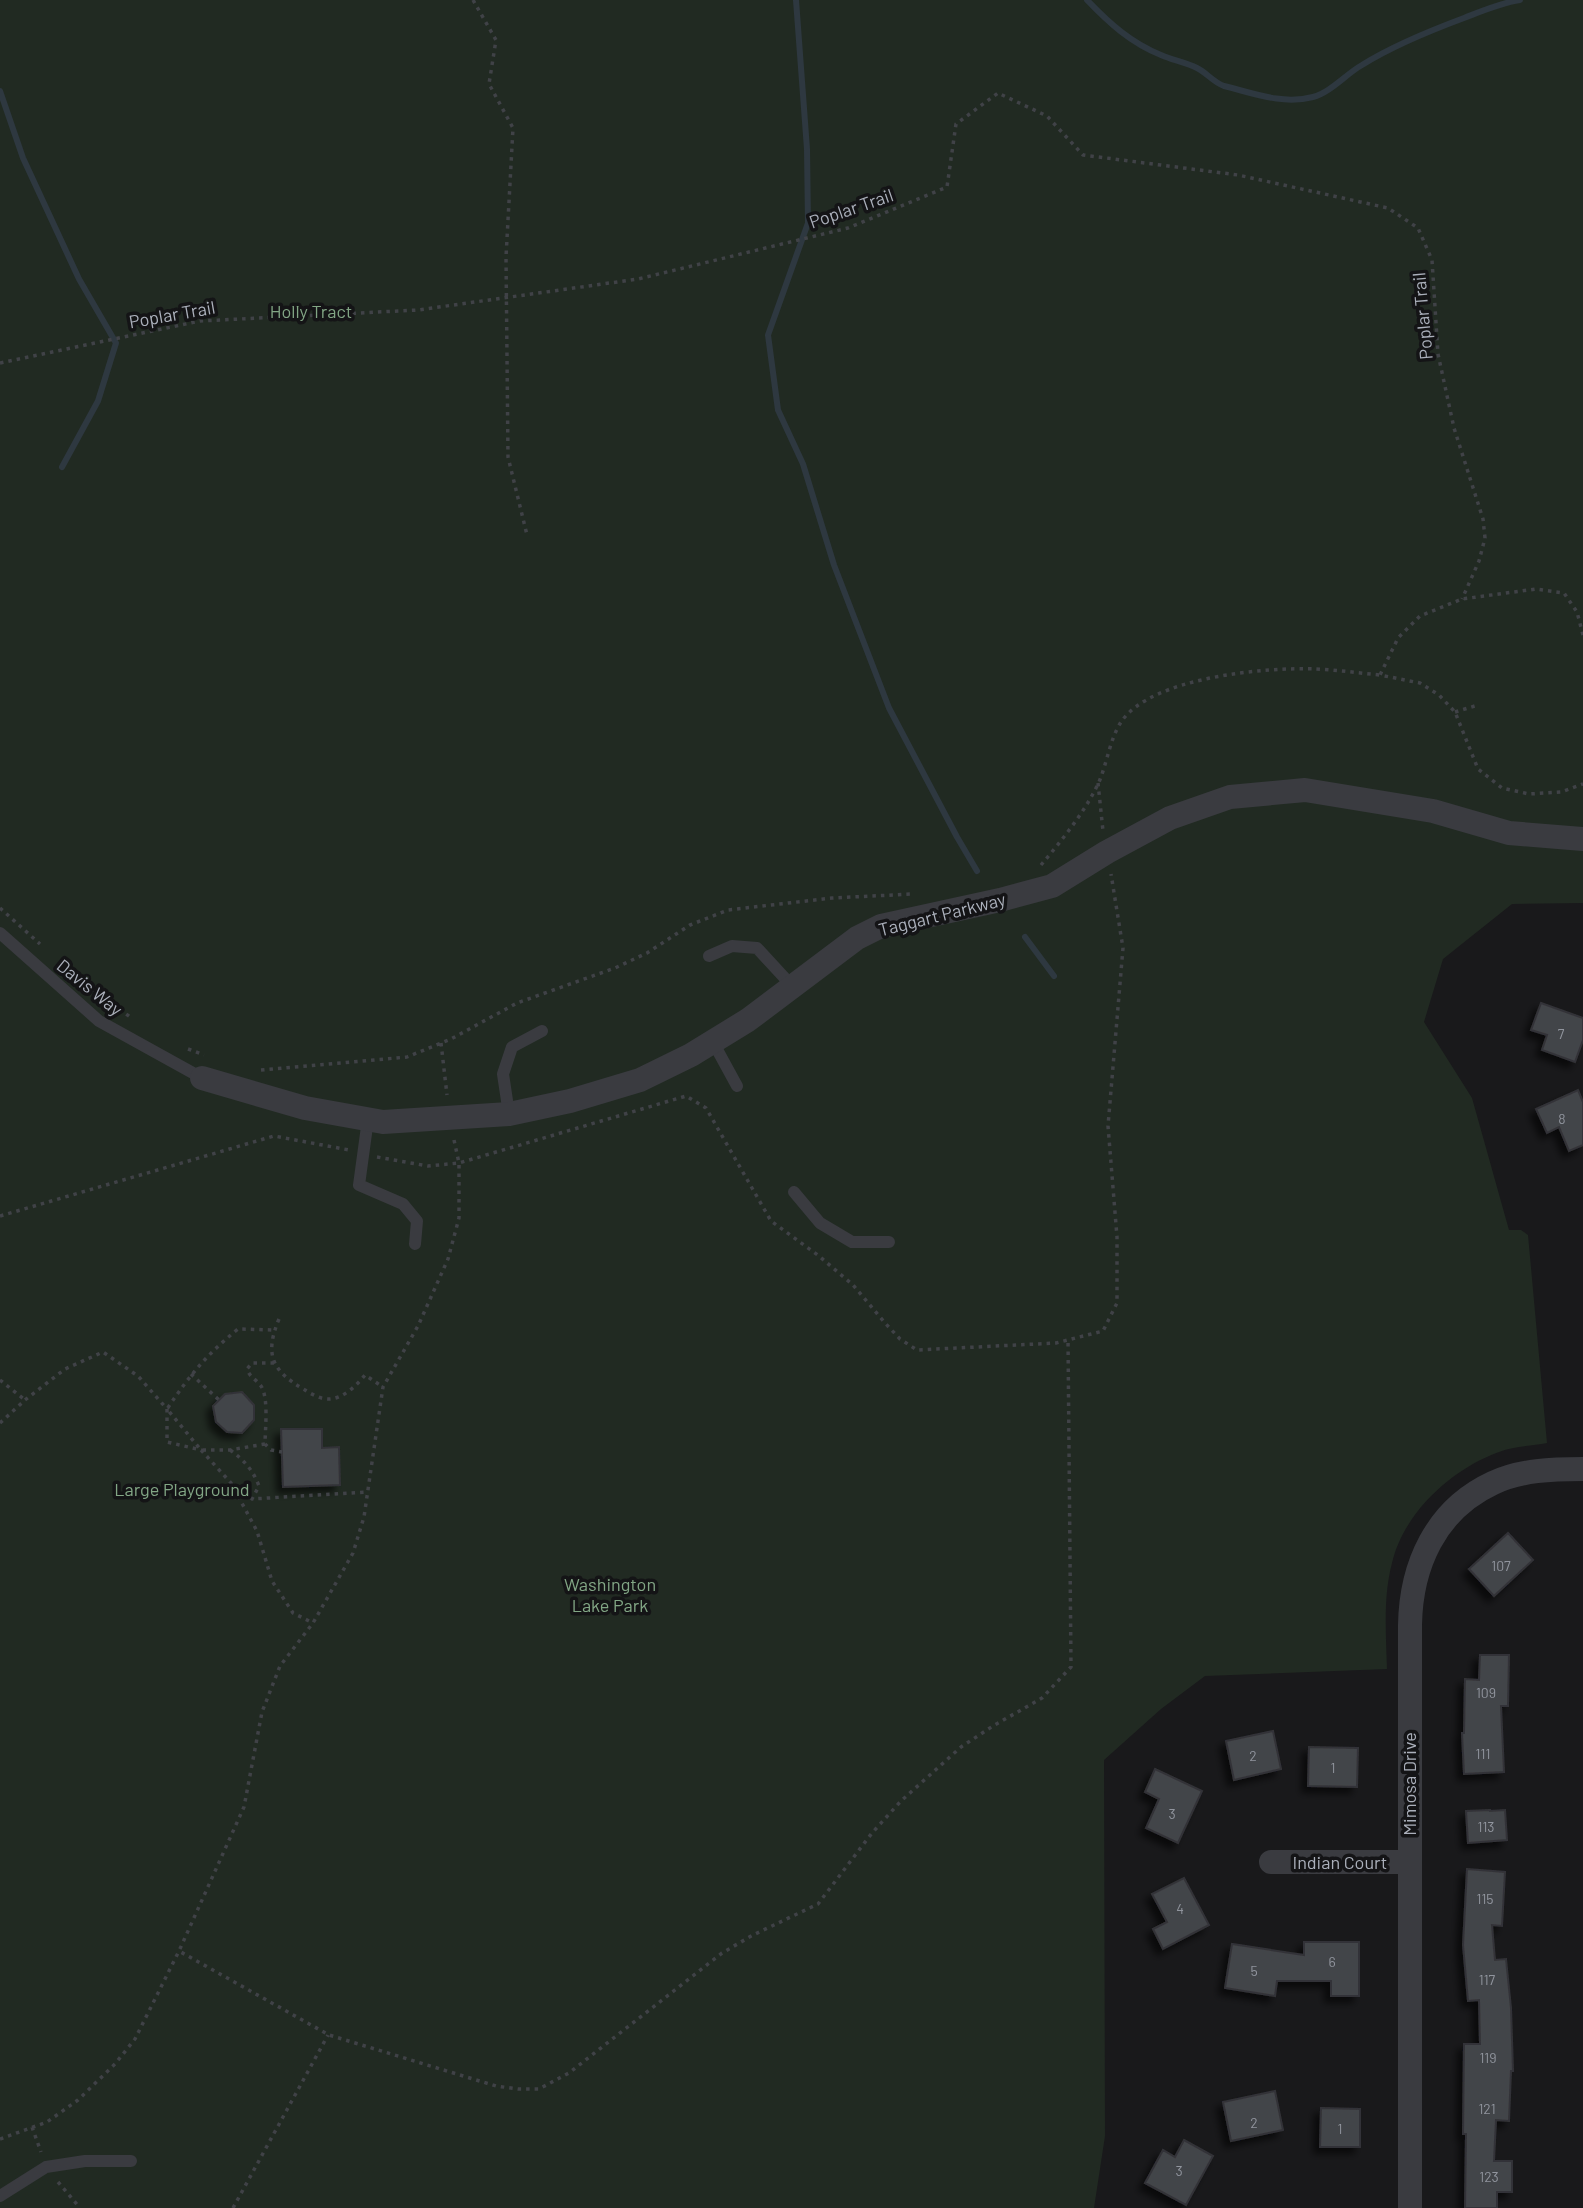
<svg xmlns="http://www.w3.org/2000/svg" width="1583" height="2208" viewBox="0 0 1583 2208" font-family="Barlow,sans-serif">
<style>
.green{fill:#212a22}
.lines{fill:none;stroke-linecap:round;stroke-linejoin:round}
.stream{stroke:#2e3840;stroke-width:6}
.building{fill:#434448;stroke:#333337;stroke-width:2;filter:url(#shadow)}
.path{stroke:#404247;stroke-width:3.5;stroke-dasharray:3.5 5;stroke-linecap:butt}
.lane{stroke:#3a3b40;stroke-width:12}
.street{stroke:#3a3b40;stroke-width:24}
.labels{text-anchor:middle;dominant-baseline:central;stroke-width:7;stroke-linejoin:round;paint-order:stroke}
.number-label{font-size:14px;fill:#91959e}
.street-label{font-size:18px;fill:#abb0bb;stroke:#141416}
.park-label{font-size:18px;fill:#82a685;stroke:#141416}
</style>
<defs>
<filter id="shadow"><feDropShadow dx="-6" dy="6" stdDeviation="3.5" flood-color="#0009"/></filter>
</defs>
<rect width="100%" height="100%" fill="#19191b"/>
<path class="green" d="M0,0H1583V903L1512,904L1443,959L1424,1022L1472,1098L1509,1230H1521L1528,1235L1547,1443C1532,1446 1514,1446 1499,1452C1452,1469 1404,1512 1392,1563C1383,1597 1386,1634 1387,1669L1205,1676L1161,1709L1104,1760L1105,2136L1094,2208H0Z"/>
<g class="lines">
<path class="stream" d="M796,0L807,149L808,223L768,335L778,410L803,464L834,565L889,708L957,837L977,871
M1087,0C1109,23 1131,43 1161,55C1172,60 1185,62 1197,68C1207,73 1213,82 1224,86C1253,93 1282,105 1313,97C1331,92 1346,74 1362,65C1394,45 1429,31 1464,18C1482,11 1500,3 1520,0
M0,91L23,158L79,279L116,343L98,401L62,467
M1025,937L1054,976"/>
</g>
<path class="building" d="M1541,1003L1583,1018V1040L1575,1062L1542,1050L1547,1035L1531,1030Z
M1578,1090L1583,1102V1145L1569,1151L1559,1127L1547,1133L1536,1109Z
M242,1392L254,1405V1420L242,1433L227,1432L216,1422L213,1406L225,1394Z
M281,1429H322V1448L339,1447L340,1485L283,1487Z
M1508,1533L1533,1560L1494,1596L1469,1569Z
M1480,1655H1509L1508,1706H1501L1504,1772L1464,1774L1462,1733H1464L1465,1679L1479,1680Z
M1273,1731L1281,1769L1234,1780L1226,1741Z
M1309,1747L1358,1748L1357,1787L1308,1786Z
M1155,1769L1202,1791L1178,1843L1146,1828L1159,1799L1145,1792Z
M1490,1810V1811L1505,1810L1507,1840L1468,1843L1466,1811Z
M1467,1869L1505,1872L1502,1926L1492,1925L1495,1960L1506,1959L1511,2008L1513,2071H1511L1509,2121L1496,2120L1494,2161H1512V2192H1497V2208H1465L1466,2134H1463L1464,2044H1480L1479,2000L1468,2001L1463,1945Z
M1184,1878L1209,1925L1163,1949L1153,1929L1167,1922L1152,1894Z
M1304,1942H1359V1996H1331V1981H1277L1275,1996L1225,1988L1232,1944L1304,1955Z
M1275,2091L1283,2130L1231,2141L1223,2102Z
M1321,2108L1360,2109V2147H1320Z
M1184,2140L1213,2156L1186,2205L1145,2183L1163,2150L1175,2157Z"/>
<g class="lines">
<path class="path" d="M473,0L496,40L489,84L513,128L506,257L508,457L527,535
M0,363L200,321L418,310L638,279L848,228L947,187L956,124L998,93L1047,116L1083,155L1238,175L1388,208L1418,228L1432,260L1438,354L1454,428L1483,519L1485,538L1479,561L1462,599
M1583,635L1577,612L1564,593L1536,589L1462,599L1420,616L1398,638L1380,675L1420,683L1439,695L1455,712L1478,769L1502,788L1529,794L1561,792L1583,784
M1455,712L1478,705
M1098,783L1103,831
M1041,865C1062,840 1085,812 1099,782C1107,763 1110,739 1121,722C1151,677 1266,667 1316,669C1338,670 1359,673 1380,675
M0,908L40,944
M85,984L133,1019
M441,1043L447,1095
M188,1049L204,1055
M261,1070L407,1057L451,1039L517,1003L615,968L647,953L690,925L728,910L832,898L912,894
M454,1140L459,1163V1218L448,1259L418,1326L383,1387L364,1517L353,1553L313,1623L280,1666L262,1712L244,1807L179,1951L329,2035L496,2086L518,2089H539L569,2073L722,1953L753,1935L818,1904L872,1833L901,1801L961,1747L993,1726L1042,1698L1071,1667L1068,1339
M377,1157L428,1166L459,1163L686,1096L706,1108L771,1221L819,1256L853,1285L885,1323L900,1339L917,1350L1056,1343L1103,1331L1117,1303V1237L1108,1126L1123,948L1111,874
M0,1216L274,1136L349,1150
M279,1319C264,1355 272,1371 305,1390C311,1394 322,1400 330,1399C344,1398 357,1385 365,1375L383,1387
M274,1363H252L247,1369C250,1378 256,1379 261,1386C269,1398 265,1430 265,1444L271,1450L282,1452
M191,1374L219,1400
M0,1380L25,1400
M0,1423L25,1400L65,1369L103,1352L138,1376L167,1409V1442L201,1450L231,1483L257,1531L272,1581L293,1613L313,1623
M265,1444L230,1450H201L167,1409C190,1375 206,1355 238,1329L274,1330
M230,1450C244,1460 253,1470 259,1486L252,1499L367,1492
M32,2127L41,2152
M0,2139L47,2122L78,2100L115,2064L135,2039L179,1951
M58,2182L80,2208
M233,2208L328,2035"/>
<path class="lane" d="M0,933L99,1021L202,1078
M709,956L732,946L757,948L793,987
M713,1042L737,1086
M509,1114L503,1074L512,1047L542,1031
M368,1119L359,1185L403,1204L417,1221L415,1244
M794,1192L820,1223L852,1242H889
M0,2196L46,2167L85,2161H131"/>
<path class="street" d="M202,1078L305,1108L383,1122L509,1114L570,1101L640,1080L691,1055L748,1020L857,938L881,926L1000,900L1052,886L1107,852L1170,818L1230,797L1305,790L1433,811L1509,833L1583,839
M1271,1862H1409
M1410,2208V1625C1411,1566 1435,1510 1493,1483C1520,1470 1553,1469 1583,1469"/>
</g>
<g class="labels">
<g class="number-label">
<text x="1561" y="1033">7</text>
<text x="1562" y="1118">8</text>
<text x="1501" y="1565">107</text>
<text x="1486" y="1692">109</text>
<text x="1483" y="1753">111</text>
<text x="1253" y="1755">2</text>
<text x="1333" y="1767">1</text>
<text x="1172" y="1813">3</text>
<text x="1486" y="1826">113</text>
<text x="1485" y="1898">115</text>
<text x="1180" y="1908">4</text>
<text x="1332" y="1961">6</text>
<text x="1254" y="1970">5</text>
<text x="1487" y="1979">117</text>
<text x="1488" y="2057">119</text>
<text x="1487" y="2108">121</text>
<text x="1254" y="2122">2</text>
<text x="1340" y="2128">1</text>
<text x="1179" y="2170">3</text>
<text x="1489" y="2176">123</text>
</g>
<g class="street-label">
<text transform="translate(851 208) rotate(-19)">Poplar Trail</text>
<text transform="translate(172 314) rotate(-10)">Poplar Trail</text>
<text transform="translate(1422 316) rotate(-95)">Poplar Trail</text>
<text transform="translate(942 914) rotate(-14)">Taggart Parkway</text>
<text transform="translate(90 987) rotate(39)">Davis Way</text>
<text transform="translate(1409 1784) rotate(-90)">Mimosa Drive</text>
<text x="1340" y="1862">Indian Court</text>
</g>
<g class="park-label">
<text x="311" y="311">Holly Tract</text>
<text x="182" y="1489">Large Playground</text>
<text x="610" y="1584">Washington<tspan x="610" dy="21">Lake Park</tspan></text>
</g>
</g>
</svg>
